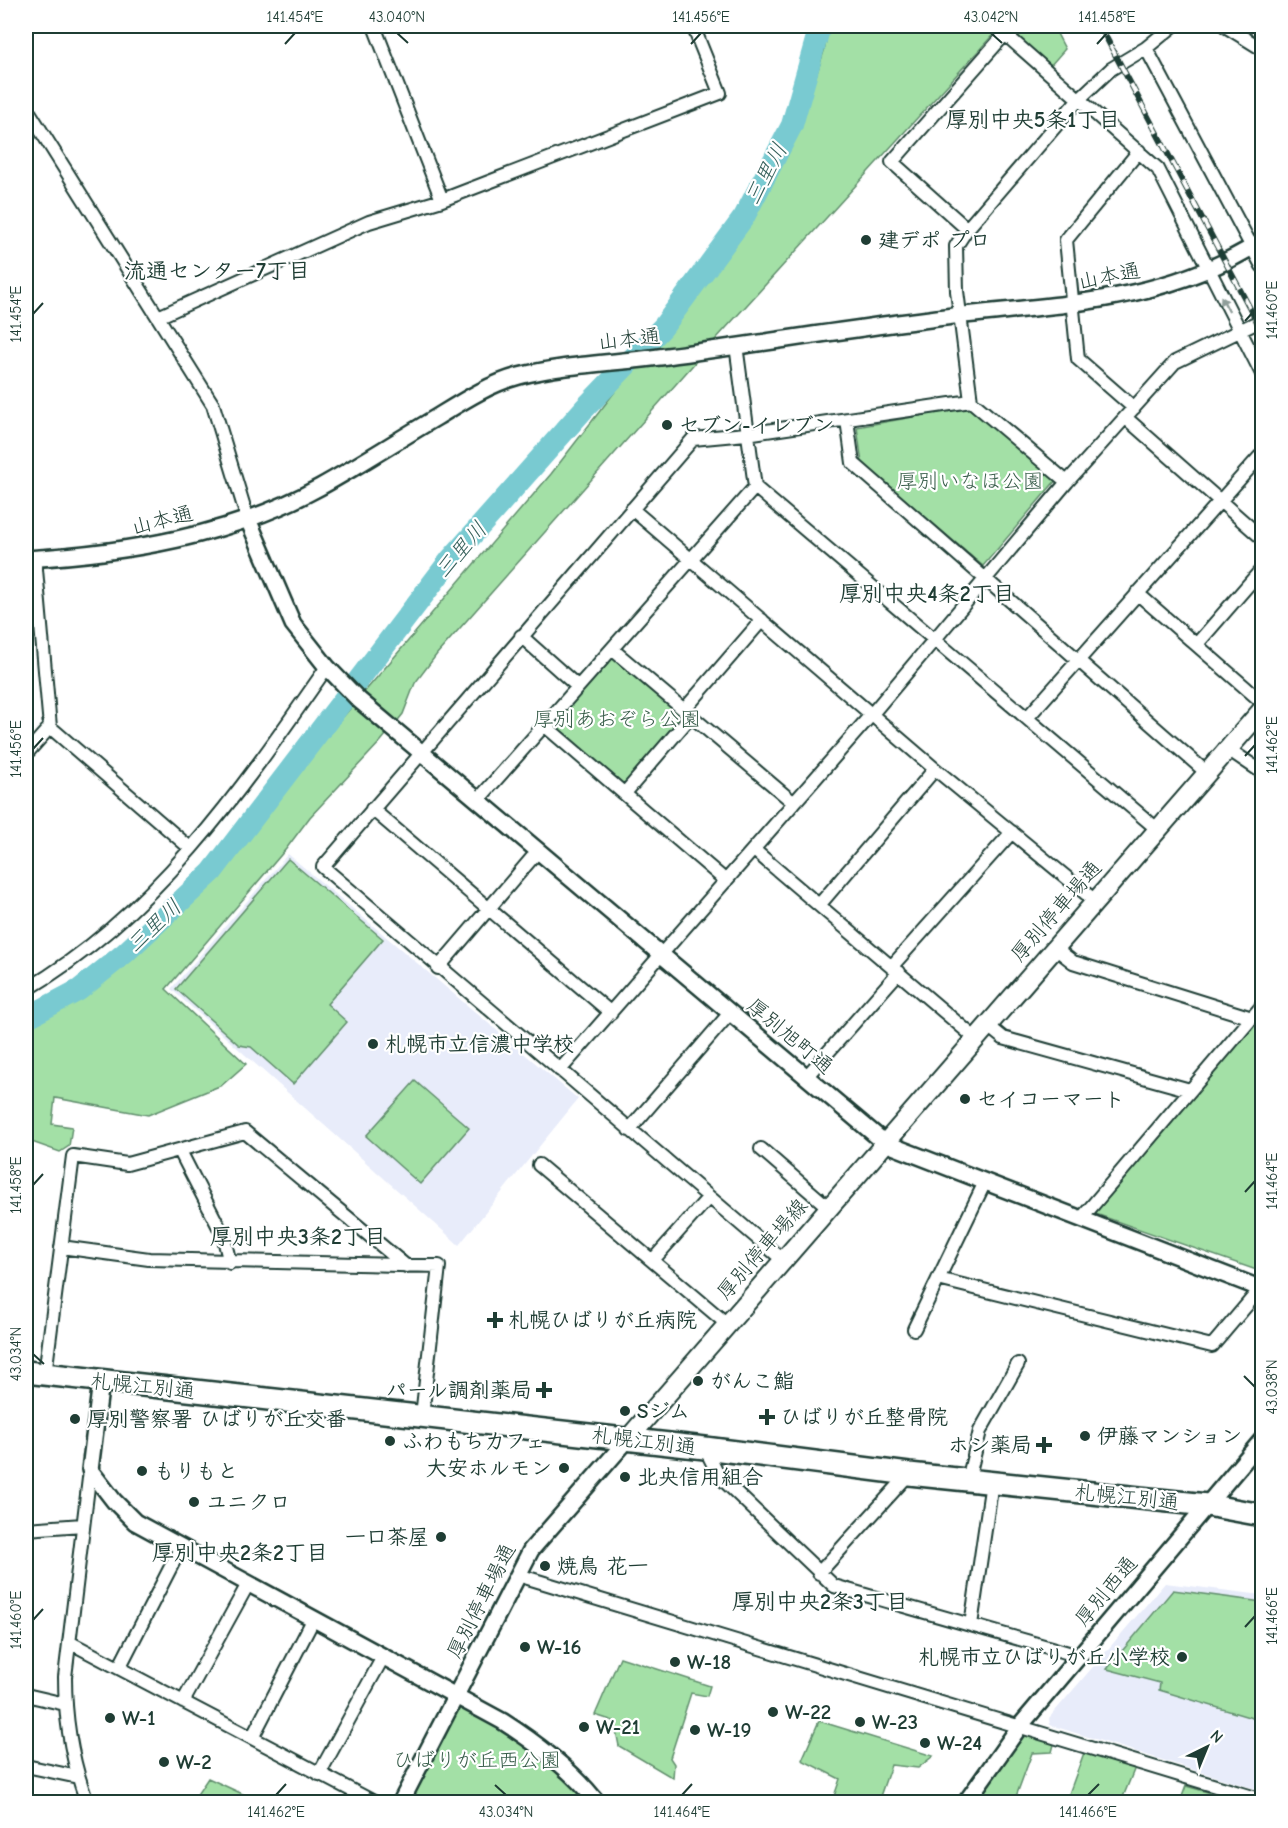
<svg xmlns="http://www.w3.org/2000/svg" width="1288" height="1828" viewBox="0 0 1288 1828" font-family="'Comic Neue','Klee One',sans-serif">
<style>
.built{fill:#e8ecfa}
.green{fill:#a3e0a6;stroke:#618e6d;stroke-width:1.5}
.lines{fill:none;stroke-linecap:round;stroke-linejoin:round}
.river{stroke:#79cad1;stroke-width:22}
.minor-casing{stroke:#1f3d34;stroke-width:16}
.tertiary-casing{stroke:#1f3d34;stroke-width:20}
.secondary-casing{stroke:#1f3d34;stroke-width:22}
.trunk-casing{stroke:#1f3d34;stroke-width:26}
.minor{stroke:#fff;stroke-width:12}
.tertiary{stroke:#fff;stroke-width:15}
.secondary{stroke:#fff;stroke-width:18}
.trunk{stroke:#fff;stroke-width:21}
.rail-casing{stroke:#1f3d34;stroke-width:6}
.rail{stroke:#fff;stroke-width:4;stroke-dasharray:11;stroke-linecap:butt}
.oneway{fill:#8f9e9a}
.ticks{fill:none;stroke:#1f3d34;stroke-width:2}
.poi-dot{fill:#1f3d34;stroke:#fff;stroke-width:2}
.labels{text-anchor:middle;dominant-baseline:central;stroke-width:4.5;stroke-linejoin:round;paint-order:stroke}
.poi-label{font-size:21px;font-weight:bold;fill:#1f3d34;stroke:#fff;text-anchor:start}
.street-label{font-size:21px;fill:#1f3d34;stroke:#fff}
.park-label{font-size:21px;fill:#395e4b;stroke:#fff}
.neighbourhood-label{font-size:22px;font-weight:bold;fill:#1f3d34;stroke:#fff}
.water-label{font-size:22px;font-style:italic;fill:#36605b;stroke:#fff}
.neatline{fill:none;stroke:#1f3d34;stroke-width:2}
.ticks-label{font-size:15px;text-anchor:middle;fill:#1f3d34}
</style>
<rect width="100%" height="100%" fill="#fff"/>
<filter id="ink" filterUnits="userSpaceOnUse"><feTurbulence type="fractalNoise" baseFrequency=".0167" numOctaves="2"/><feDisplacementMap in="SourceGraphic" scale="12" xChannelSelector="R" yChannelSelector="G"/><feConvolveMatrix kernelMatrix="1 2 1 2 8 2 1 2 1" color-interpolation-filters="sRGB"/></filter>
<g filter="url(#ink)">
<path class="built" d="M288,854L578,1099L459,1245L171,989Z
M1165,1583L1262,1595V1791L1050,1725L1049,1718Z"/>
<path class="green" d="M829,26H1001L715,340L437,654L415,683L403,714L381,741L310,817L286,849L166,989L246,1064L222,1085L148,1115L55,1098L52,1124L72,1127L69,1146L60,1152L26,1140V1016L127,957L196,898L331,731L551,474L756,210L798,132L824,51Z
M1005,26H1053L1065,49L1050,66Z
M969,407L1057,479L983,566L862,463L857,427Z
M612,653L686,715L624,787L548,723Z
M288,859L383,939L327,1004L347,1022L293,1084L251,1047L239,1045L176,989Z
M1262,1012V1272L1093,1213Z
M415,1081L469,1128L420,1184L366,1136Z
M1173,1590L1262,1602V1721L1159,1690L1160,1683L1107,1669Z
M620,1657L710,1686L707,1696L691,1693L670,1758L674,1764L673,1778L619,1746L614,1721L595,1715Z
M458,1706L531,1742L589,1802H409Z
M819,1721L933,1756L918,1768L891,1765L878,1802H832L840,1779L802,1760Z
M1031,1733L1056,1737L1052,1752L1032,1753L1014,1802H974L1019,1739Z
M1085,1750L1136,1765L1121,1802H1066Z
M208,1778L260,1802H192Z
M1186,1786L1243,1802H1180Z"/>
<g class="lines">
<path class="river" d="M26,1018L79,990L125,953L212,872L451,559L584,409L663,327L744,217L792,125L820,26"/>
<g class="minor-casing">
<path id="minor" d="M374,26L442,200
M1225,26L1262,49
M1146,48L1262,266
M26,107L213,405L247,517
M967,229L892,162L1005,34L1158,169L1262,374
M158,317L369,222L442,200L720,93L693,26
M736,345L755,487L1157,829
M1134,408L1078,359L1066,240L1139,151
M1126,418L1262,538
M847,420L853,463L1207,773
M1067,482L971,401L957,291L956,246L967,229L1078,100L1111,69L1146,48L1173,26
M632,509L935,769L1095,901
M35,558L50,727L190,848
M1137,593L1262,702
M521,636L577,686
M1197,644L1262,569
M612,649L794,803
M685,709L762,620
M1027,718L1262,454
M543,724L726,881
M1228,749L1262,772
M26,754L50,727
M625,793L692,715
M478,800L755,487
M372,809L611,1013
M754,850L975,1038
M820,904L935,769
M1055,948L1073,962L1252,1018
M892,966L1012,832
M438,968L538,851
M26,990C156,914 242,789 327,667
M987,1025L1003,1038L1190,1090
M560,1070L871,715L1067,482L1175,362L1262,320
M806,1077L899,972
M629,1130L730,1013
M761,1149L828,1207
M180,1151L223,1235L230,1263
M539,1165L727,1324
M1081,1219L1262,1006
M61,1247L149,1259L439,1266L422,1416
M653,1260L709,1197
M783,1260L323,867L693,439L746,434L971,401
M938,1279L1212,1346L1262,1287
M914,1329L985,1182
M45,1374L73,1156L127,1164L245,1132L406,1266
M705,1448L719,1476L834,1586L1079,1656
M968,1480L980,1431L1018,1364
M26,1529L83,1525
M819,1573L909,1474
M518,1575L1262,1800
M971,1625L992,1482
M69,1642L374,1802
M119,1668L180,1549
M26,1695L65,1704
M183,1702L248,1584
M252,1738L313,1620
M26,1766L78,1777
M319,1774L383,1657
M87,1802C72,1762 65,1721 65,1677L90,1470"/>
</g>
<g class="tertiary-casing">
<path id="tertiary" d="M247,517L293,624L327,667L359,700L885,1143L1262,1289
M26,559C126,553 231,536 320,487C360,465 398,440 437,417C463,401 489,384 519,376C567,364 617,363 667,356C766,343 864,326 963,315C1069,304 1170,300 1262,241
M101,1381L90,1470L114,1501L135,1522L502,1721C538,1744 571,1769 597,1802
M401,1802L531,1550L628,1439
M966,1802L1020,1726L1262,1440"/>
</g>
<g class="secondary-casing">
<path id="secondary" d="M628,1439L1262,710"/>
</g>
<g class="trunk-casing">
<path id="trunk" d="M26,1372L705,1448L909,1474L1207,1505L1262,1515"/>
</g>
<use href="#minor" class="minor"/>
<use href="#tertiary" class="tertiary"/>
<use href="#secondary" class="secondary"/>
<use href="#trunk" class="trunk"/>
<g class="rail-casing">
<path id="rail" d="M1100,26L1262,331"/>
</g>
<use href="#rail" class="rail"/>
</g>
<defs><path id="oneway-solid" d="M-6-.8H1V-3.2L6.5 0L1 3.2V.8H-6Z" transform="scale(1.5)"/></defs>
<use class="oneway" href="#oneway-solid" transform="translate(1225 304) rotate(-118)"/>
</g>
<path class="ticks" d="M397,33L408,43M991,33L1002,43M285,44L295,33M691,44L701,33M1097,44L1107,33M33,314L43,303M1245,321L1255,310M33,749L43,738M1245,756L1255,745M33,1185L43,1174M1245,1192L1255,1181M33,1354L44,1364M1244,1376L1255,1387M33,1620L43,1609M1245,1627L1255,1616M495,1785L506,1795M276,1795L286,1784M682,1795L692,1784M1088,1795L1099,1784"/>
<g class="poi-dot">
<circle cx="866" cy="240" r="6"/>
<circle cx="667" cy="425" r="6"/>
<circle cx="373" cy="1044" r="6"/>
<circle cx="965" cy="1099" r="6"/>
<path d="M492 1311h6v6h6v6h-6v6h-6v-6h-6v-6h6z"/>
<circle cx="698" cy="1381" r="6"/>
<path d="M541 1381h6v6h6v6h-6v6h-6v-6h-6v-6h6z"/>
<circle cx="625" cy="1411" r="6"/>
<path d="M764 1408h6v6h6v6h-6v6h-6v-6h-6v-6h6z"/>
<circle cx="75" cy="1419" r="6"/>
<circle cx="1085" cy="1436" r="6"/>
<circle cx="390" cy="1441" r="6"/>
<path d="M1041 1436h6v6h6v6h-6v6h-6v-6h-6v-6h6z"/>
<circle cx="564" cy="1468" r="6"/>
<circle cx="142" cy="1471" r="6"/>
<circle cx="625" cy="1477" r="6"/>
<circle cx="194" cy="1502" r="6"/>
<circle cx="441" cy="1537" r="6"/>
<circle cx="545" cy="1566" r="6"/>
<circle cx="525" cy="1647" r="6"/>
<circle cx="1182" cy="1657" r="6"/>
<circle cx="675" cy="1662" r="6"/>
<circle cx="773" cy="1712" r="6"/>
<circle cx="110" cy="1718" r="6"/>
<circle cx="860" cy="1722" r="6"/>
<circle cx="584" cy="1727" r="6"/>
<circle cx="695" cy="1730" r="6"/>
<circle cx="925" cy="1743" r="6"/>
<circle cx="164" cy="1762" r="6"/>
</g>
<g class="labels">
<g class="poi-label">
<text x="878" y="240">建デポ プロ</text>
<text x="679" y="425">セブン-イレブン</text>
<text x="385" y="1044">札幌市立信濃中学校</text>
<text x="977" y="1099">セイコーマート</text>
<text x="508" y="1320">札幌ひばりが丘病院</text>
<text x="710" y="1381">がんこ鮨</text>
<text x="532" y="1390" text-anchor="end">パール調剤薬局</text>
<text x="637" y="1411">Sジム</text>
<text x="780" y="1417">ひばりが丘整骨院</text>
<text x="87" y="1419">厚別警察署 ひばりが丘交番</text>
<text x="1097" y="1436">伊藤マンション</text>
<text x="402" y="1441">ふわもちカフェ</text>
<text x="1032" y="1445" text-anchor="end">ホシ薬局</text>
<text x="552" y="1468" text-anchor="end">大安ホルモン</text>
<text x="154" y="1471">もりもと</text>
<text x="637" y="1477">北央信用組合</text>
<text x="206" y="1502">ユニクロ</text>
<text x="429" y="1537" text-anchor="end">一口茶屋</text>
<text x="557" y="1566">焼鳥 花一</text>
<text x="537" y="1647">W-16</text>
<text x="1170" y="1657" text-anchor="end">札幌市立ひばりが丘小学校</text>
<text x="687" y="1662">W-18</text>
<text x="785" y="1712">W-22</text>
<text x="122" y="1718">W-1</text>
<text x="872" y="1722">W-23</text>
<text x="596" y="1727">W-21</text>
<text x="707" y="1730">W-19</text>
<text x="937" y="1743">W-24</text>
<text x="176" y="1762">W-2</text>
</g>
<g class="street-label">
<text transform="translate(1109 276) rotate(-11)">山本通</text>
<text transform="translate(629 339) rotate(-6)">山本通</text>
<text transform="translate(162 520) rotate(-14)">山本通</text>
<text transform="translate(1056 911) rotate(-49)">厚別停車場通</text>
<text transform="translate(790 1036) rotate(40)">厚別旭町通</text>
<text transform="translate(762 1249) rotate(-49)">厚別停車場線</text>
<text transform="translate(143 1386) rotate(6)">札幌江別通</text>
<text transform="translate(644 1441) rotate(7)">札幌江別通</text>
<text transform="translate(1127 1497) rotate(6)">札幌江別通</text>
<text transform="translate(1106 1591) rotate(-50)">厚別西通</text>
<text transform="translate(481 1601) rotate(-63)">厚別停車場通</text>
</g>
<g class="park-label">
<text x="970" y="481">厚別いなほ公園</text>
<text x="617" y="719">厚別あおぞら公園</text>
<text x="477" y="1760">ひばりが丘西公園</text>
</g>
<g class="neighbourhood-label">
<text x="1033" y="120">厚別中央5条1丁目</text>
<text x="217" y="271">流通センター7丁目</text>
<text x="927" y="594">厚別中央4条2丁目</text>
<text x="298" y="1237">厚別中央3条2丁目</text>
<text x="240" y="1553">厚別中央2条2丁目</text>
<text x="820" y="1602">厚別中央2条3丁目</text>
</g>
<g class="water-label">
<text transform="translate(766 174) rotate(-62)">三里川</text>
<text transform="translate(461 550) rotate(-49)">三里川</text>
<text transform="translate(154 926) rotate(-43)">三里川</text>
</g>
</g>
<rect width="1288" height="1828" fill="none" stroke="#fff" stroke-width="66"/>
<g transform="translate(1207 1747) rotate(43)" stroke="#ffffff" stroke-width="4.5" paint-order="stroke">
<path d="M0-4.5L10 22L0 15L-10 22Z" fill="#1f3d34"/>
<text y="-9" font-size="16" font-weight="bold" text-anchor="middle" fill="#1f3d34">N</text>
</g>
<rect x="33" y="33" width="1222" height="1762" class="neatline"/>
<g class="ticks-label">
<text x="295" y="22">141.454°E</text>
<text x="397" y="22">43.040°N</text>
<text x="701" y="22">141.456°E</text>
<text x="991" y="22">43.042°N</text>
<text x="1107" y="22">141.458°E</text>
<text transform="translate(1272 310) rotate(-90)" y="5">141.460°E</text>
<text transform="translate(16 314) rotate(-90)" y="5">141.454°E</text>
<text transform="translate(1272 745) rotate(-90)" y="5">141.462°E</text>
<text transform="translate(16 749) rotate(-90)" y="5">141.456°E</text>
<text transform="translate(1272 1181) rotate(-90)" y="5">141.464°E</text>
<text transform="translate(16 1185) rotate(-90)" y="5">141.458°E</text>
<text transform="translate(16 1354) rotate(-90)" y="5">43.034°N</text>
<text transform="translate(1272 1387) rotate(-90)" y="5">43.038°N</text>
<text transform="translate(1272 1616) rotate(-90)" y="5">141.466°E</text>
<text transform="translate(16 1620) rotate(-90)" y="5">141.460°E</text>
<text x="276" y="1817">141.462°E</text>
<text x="506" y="1817">43.034°N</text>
<text x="682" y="1817">141.464°E</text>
<text x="1088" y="1817">141.466°E</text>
</g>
</svg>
